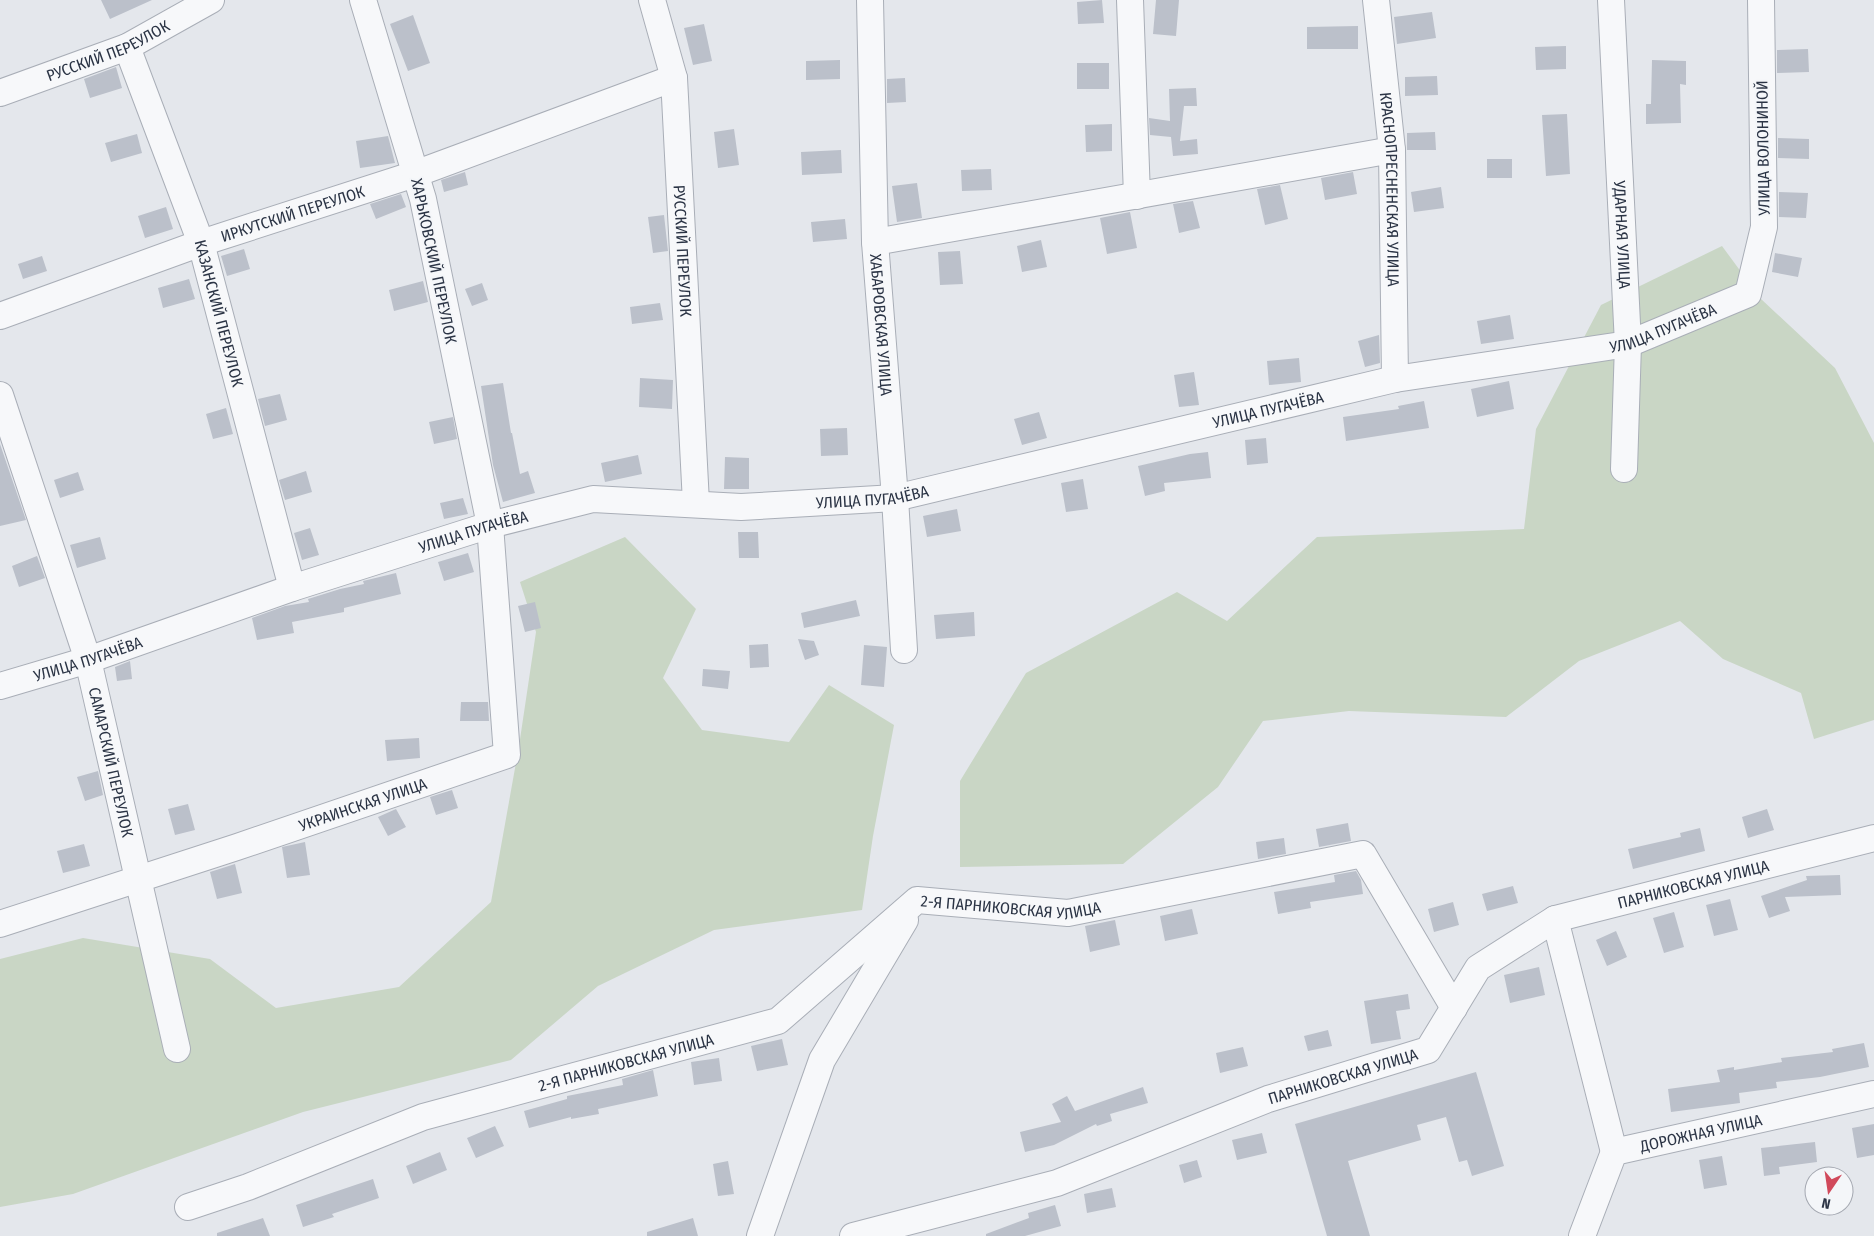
<svg xmlns="http://www.w3.org/2000/svg" width="1874" height="1236" viewBox="0 0 1874 1236" font-family="'Fira Sans Condensed',sans-serif">
<style>
.green{fill:#c9d6c5}
.building{fill:#bbc0ca}
.lines{fill:none;stroke-linecap:round;stroke-linejoin:round}
.minor-casing{stroke:#a9aeb7;stroke-width:28}
.minor{stroke:#f7f8fa;stroke-width:26}
.labels{text-anchor:middle;dominant-baseline:central;stroke-width:4;stroke-linejoin:round;paint-order:stroke}
.street-label{font-size:16px;fill:#2b3445;stroke:#f4f6f9}
</style>
<rect width="100%" height="100%" fill="#e4e7ec"/>
<path class="green" d="M1722,246L1761,299L1835,368L1874,443V720L1814,739L1801,693L1723,659L1680,621L1579,661L1506,717L1349,711L1263,721L1218,787L1123,864L960,867V781L1026,673L1177,592L1227,621L1317,537L1524,529L1536,429L1601,305Z
M625,537L696,609L663,678L702,730L789,742L829,685L894,725L873,836L862,910L714,930L598,986L511,1060L303,1112L73,1194L0,1207V959L83,938L210,959L276,1008L399,987L491,902L519,746L536,632L520,582Z"/>
<path class="building" d="M101,0H152L110,19Z
M1102,0L1104,23L1078,24L1077,2Z
M1156,0H1179L1176,36L1153,34Z
M1432,12L1436,38L1397,44L1394,17Z
M413,15L430,63L408,71L390,24Z
M704,24L712,61L693,65L684,28Z
M1358,26V49H1307V27Z
M1566,46V69L1536,70L1535,47Z
M1808,49L1809,72L1777,73V50Z
M840,60V79L806,80V61Z
M1652,60L1686,61V85L1680,84L1681,123L1646,124V104H1651Z
M1077,63H1109V89H1077Z
M116,67L122,88L90,98L84,79Z
M1437,76L1438,95L1405,96V77Z
M905,78L906,102L887,103V79Z
M1196,88L1197,106H1184L1180,141L1197,139L1198,154L1173,156L1171,137L1150,135L1149,118L1170,121L1169,89Z
M1567,114L1570,174L1546,176L1542,115Z
M1112,124V151L1086,152L1085,125Z
M734,129L739,165L718,168L714,132Z
M1435,132L1436,150H1407V133Z
M137,134L142,153L111,162L105,143Z
M388,136L395,163L360,168L356,141Z
M1778,138L1809,139V159L1778,158Z
M841,150L842,173L802,175L801,152Z
M1487,159H1512V178H1487Z
M991,169L992,190L962,191L961,170Z
M465,172L468,185L444,192L441,180Z
M1353,172L1357,194L1325,200L1321,178Z
M917,183L922,218L897,222L892,186Z
M1280,185L1288,219L1265,225L1257,189Z
M1441,187L1444,208L1414,212L1411,192Z
M1779,192L1808,193L1806,218L1779,217Z
M401,194L406,207L376,219L370,204Z
M1193,201L1200,228L1179,233L1173,204Z
M166,207L173,229L145,238L138,216Z
M1130,212L1137,248L1107,254L1100,218Z
M664,215L668,251L653,253L648,217Z
M845,219L847,239L813,242L811,222Z
M1041,240L1047,267L1022,272L1017,246Z
M244,249L250,269L227,276L221,256Z
M960,251L963,284L940,285L938,252Z
M1775,253L1802,258L1798,277L1772,272Z
M42,256L47,271L23,279L18,264Z
M189,279L195,299L163,308L158,288Z
M423,281L428,302L394,311L389,290Z
M482,283L488,300L472,306L465,289Z
M660,303L663,320L632,324L630,307Z
M1510,315L1514,339L1481,344L1477,321Z
M1379,335L1380,363L1365,367L1358,341Z
M1299,358L1301,382L1269,385L1267,361Z
M1194,372L1199,405L1179,407L1174,375Z
M640,378L673,380L672,409L639,407Z
M1509,381L1514,409L1477,417L1471,389Z
M503,383L511,433H512L520,474L528,471L535,493L503,502L493,465L481,386Z
M280,394L287,420L265,426L258,399Z
M1424,401L1429,428L1346,441L1343,417L1399,409L1398,406Z
M226,408L233,434L213,439L206,414Z
M1039,412L1047,438L1022,445L1014,419Z
M453,417L457,439L434,444L429,422Z
M847,428L848,455L821,456L820,429Z
M1266,438L1268,463L1247,465L1245,440Z
M0,444L26,520L0,526Z
M1208,452L1211,478L1164,483L1165,491L1145,496L1138,466L1190,454Z
M638,455L642,474L605,482L601,463Z
M725,457L749,458V489H724Z
M306,471L312,492L285,500L279,480Z
M78,472L84,490L60,498L54,480Z
M1083,479L1088,509L1066,512L1061,483Z
M463,498L468,514L444,519L440,503Z
M957,509L961,531L927,537L923,516Z
M310,528L319,555L302,560L294,533Z
M738,532H758L759,558H739Z
M100,537L106,559L77,568L70,545Z
M468,553L474,572L444,581L438,562Z
M37,556L45,578L19,587L12,566Z
M396,573L401,594L344,608V612L292,622L294,633L257,640L252,618L285,606L309,602L308,599L340,589L364,584L363,581Z
M856,600L860,616L804,628L801,613Z
M535,602L541,628L525,632L518,606Z
M974,612L975,636L936,639L934,615Z
M798,639L814,641L819,655L805,660Z
M768,644L769,667L750,668L749,645Z
M864,645L887,647L884,687L861,685Z
M130,661L132,679L117,681L115,667Z
M703,669L730,671L728,689L702,686Z
M461,702H488L489,721H460Z
M419,738L420,758L387,761L385,740Z
M98,771L103,795L85,801L77,777Z
M452,790L458,808L436,815L430,797Z
M188,804L195,830L175,835L168,809Z
M396,809L406,827L388,836L378,817Z
M1767,809L1774,830L1748,838L1742,817Z
M1348,823L1351,841L1319,847L1316,829Z
M1700,828L1705,851L1633,869L1628,849L1681,837L1680,833Z
M1284,838L1286,854L1258,859L1256,842Z
M305,842L310,875L287,878L282,847Z
M84,844L90,866L63,873L57,851Z
M235,864L242,893L217,899L210,872Z
M1356,871L1361,880L1363,894L1310,902L1311,908L1278,914L1274,892L1335,882L1334,875Z
M1840,875L1841,895L1785,897L1790,911L1769,918L1761,896L1807,880L1806,876Z
M1513,886L1518,903L1487,911L1482,894Z
M1730,899L1738,930L1714,936L1706,905Z
M1453,902L1459,925L1434,932L1428,909Z
M1192,909L1198,934L1165,941L1160,916Z
M1674,912L1684,947L1664,953L1653,918Z
M1115,920L1120,945L1090,952L1085,926Z
M1616,931L1627,957L1607,966L1596,940Z
M1539,967L1545,995L1510,1003L1504,975Z
M1408,994L1410,1009L1396,1011L1401,1039L1371,1044L1364,1001Z
M1328,1030L1332,1046L1308,1051L1304,1036Z
M782,1039L788,1065L757,1071L751,1046Z
M1864,1043L1869,1067L1820,1077L1776,1082L1777,1088L1739,1093L1740,1103L1671,1112L1668,1089L1720,1082L1717,1070L1734,1067V1070L1782,1062L1781,1058L1833,1052L1832,1049Z
M1243,1047L1248,1066L1220,1073L1216,1053Z
M719,1058L722,1081L694,1085L691,1062Z
M653,1070L658,1096L598,1109L599,1114L571,1119V1117L529,1128L524,1111L567,1099V1096L623,1085L622,1079Z
M1476,1072L1504,1166L1472,1176L1467,1160L1459,1162L1446,1117L1417,1125L1421,1140L1348,1161L1370,1236H1327L1295,1124Z
M1143,1087L1148,1103L1110,1114L1112,1121L1097,1126L1096,1124L1054,1145L1025,1152L1020,1132L1061,1122L1052,1104L1067,1096L1075,1111Z
M1874,1124V1155L1857,1158L1852,1128Z
M495,1126L504,1146L476,1158L467,1138Z
M1262,1133L1267,1153L1237,1160L1232,1140Z
M1815,1142L1817,1162L1779,1167L1780,1174L1764,1176L1761,1148Z
M440,1152L447,1170L413,1184L406,1166Z
M1722,1156L1727,1185L1704,1189L1699,1160Z
M1197,1160L1202,1177L1184,1183L1179,1165Z
M728,1161L734,1194L718,1196L713,1164Z
M373,1179L379,1198L332,1214L334,1217L303,1227L296,1205Z
M1112,1188L1116,1207L1087,1213L1084,1194Z
M1055,1205L1061,1226L1025,1236H986V1234L1029,1218L1028,1213Z
M263,1218L270,1236H217V1233Z
M693,1218L698,1236H647V1232Z"/>
<g class="lines">
<g class="minor-casing">
<g id="minor">
<path id="s1" d="M652,0L674,78L696,503"/>
<path id="s2" d="M870,0L875,242L895,498L904,650"/>
<path d="M1130,0L1137,196"/>
<path id="s3" d="M1376,0L1392,150L1395,379"/>
<path id="s4" d="M1611,0L1628,344L1624,469"/>
<path id="s5" d="M127,47L201,243L292,588"/>
<path id="s6" d="M0,93L127,47L211,0"/>
<path d="M875,242L1392,150"/>
<path id="s7" d="M0,316L201,243L415,174L674,78"/>
<path id="s8" d="M0,395L88,660L177,1049"/>
<path id="s9" d="M0,686L88,660L292,588L490,525L593,499L741,507L895,498L1395,379L1628,344L1748,294L1764,227L1761,0"/>
<path d="M1555,919L1614,1152"/>
<path id="s10" d="M0,924L237,847L507,755L490,525L423,199L363,0"/>
<path id="s11" d="M188,1207L248,1187L423,1117L778,1021L917,900L1068,913L1363,854L1454,1008"/>
<path d="M760,1236L822,1060L905,920"/>
<path id="s12" d="M853,1236L1057,1183L1268,1099L1428,1050L1478,968L1555,919L1874,838"/>
<path id="s13" d="M1582,1236L1614,1152L1874,1094"/>
</g>
</g>
<use href="#minor" class="minor"/>
</g>
<g class="labels">
<g class="street-label">
<text stroke="none"><textPath href="#s6" startOffset="116">РУССКИЙ ПЕРЕУЛОК</textPath></text>
<text transform="translate(1763 148) rotate(-91)">УЛИЦА ВОЛОНИНОЙ</text>
<text stroke="none"><textPath href="#s3" startOffset="190">КРАСНОПРЕСНЕНСКАЯ УЛИЦА</textPath></text>
<text stroke="none"><textPath href="#s7" startOffset="310">ИРКУТСКИЙ ПЕРЕУЛОК</textPath></text>
<text stroke="none"><textPath href="#s4" startOffset="235">УДАРНАЯ УЛИЦА</textPath></text>
<text stroke="none"><textPath href="#s1" startOffset="254">РУССКИЙ ПЕРЕУЛОК</textPath></text>
<text transform="translate(434 261) rotate(78)">ХАРЬКОВСКИЙ ПЕРЕУЛОК</text>
<text stroke="none"><textPath href="#s5" startOffset="282">КАЗАНСКИЙ ПЕРЕУЛОК</textPath></text>
<text stroke="none"><textPath href="#s2" startOffset="325">ХАБАРОВСКАЯ УЛИЦА</textPath></text>
<text stroke="none"><textPath href="#s9" startOffset="1712">УЛИЦА ПУГАЧЁВА</textPath></text>
<text stroke="none"><textPath href="#s9" startOffset="1308">УЛИЦА ПУГАЧЁВА</textPath></text>
<text stroke="none"><textPath href="#s9" startOffset="902">УЛИЦА ПУГАЧЁВА</textPath></text>
<text stroke="none"><textPath href="#s9" startOffset="498">УЛИЦА ПУГАЧЁВА</textPath></text>
<text stroke="none"><textPath href="#s9" startOffset="92">УЛИЦА ПУГАЧЁВА</textPath></text>
<text stroke="none"><textPath href="#s8" startOffset="384">САМАРСКИЙ ПЕРЕУЛОК</textPath></text>
<text stroke="none"><textPath href="#s10" startOffset="382">УКРАИНСКАЯ УЛИЦА</textPath></text>
<text stroke="none"><textPath href="#s12" startOffset="935">ПАРНИКОВСКАЯ УЛИЦА</textPath></text>
<text stroke="none"><textPath href="#s11" startOffset="898">2-Я ПАРНИКОВСКАЯ УЛИЦА</textPath></text>
<text stroke="none"><textPath href="#s11" startOffset="462">2-Я ПАРНИКОВСКАЯ УЛИЦА</textPath></text>
<text stroke="none"><textPath href="#s12" startOffset="516">ПАРНИКОВСКАЯ УЛИЦА</textPath></text>
<text stroke="none"><textPath href="#s13" startOffset="179">ДОРОЖНАЯ УЛИЦА</textPath></text>
</g>
</g>
<g transform="translate(1829 1191) rotate(193)"><circle r="24" fill="#f4f6f9" stroke="#a4a8b1"/>
<path d="M0-4L9 19L0 12L-9 19Z" fill="#d1495b"/>
<text y="-8" font-size="14" font-weight="bold" text-anchor="middle" fill="#2b3445">N</text>
</g>
</svg>
